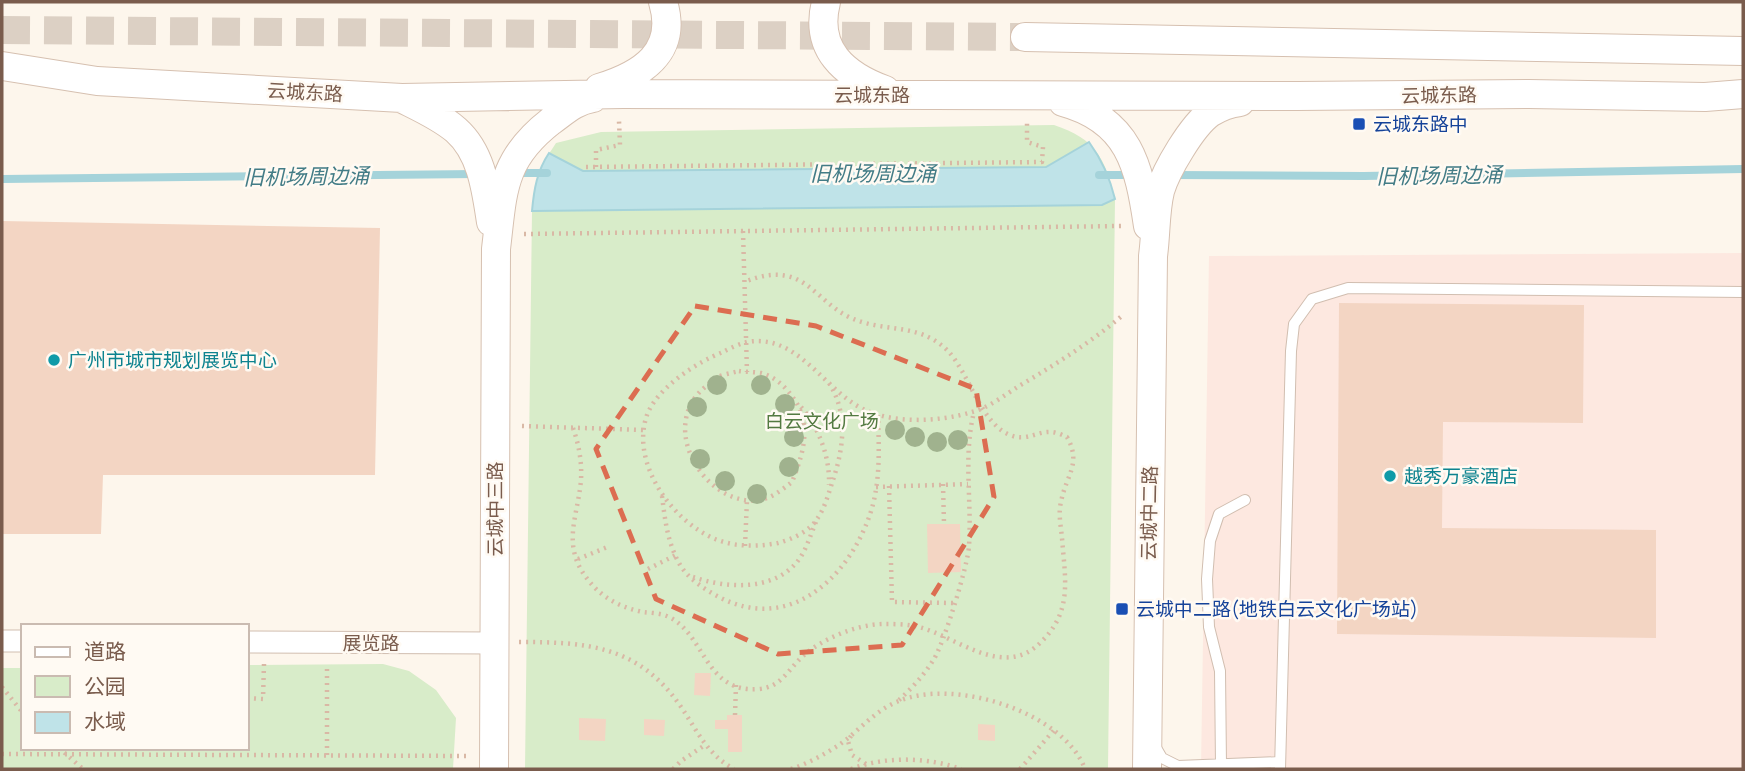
<svg xmlns="http://www.w3.org/2000/svg" width="1745" height="771" viewBox="0 0 1745 771" font-family="Manrope,'Noto Sans SC',sans-serif">
<style>
.commercial{fill:#fde8e0}
.green{fill:#d8ecc9}
.water{fill:#bfe3e8;stroke:#a5d3da;stroke-width:2}
.lines{fill:none;stroke-linecap:round;stroke-linejoin:round}
.stream{stroke:#a5d3da;stroke-width:8}
.building{fill:#f3d5c3}
.secondary-tunnel{stroke:#dcd0c4;stroke-width:28;stroke-dasharray:28 14;stroke-linecap:butt}
.lane-casing{stroke:#d1beb0;stroke-width:12}
.street-casing{stroke:#d1beb0;stroke-width:23}
.secondary-casing{stroke:#d6c0b0;stroke-width:30}
.path{stroke:#d9b8a5;stroke-width:4.5;stroke-dasharray:2 5;stroke-linecap:butt}
.lane{stroke:#fff;stroke-width:10}
.street{stroke:#fff;stroke-width:21}
.secondary{stroke:#fff;stroke-width:28}
.tree{fill:#a0b28e}
.marked{fill:none;stroke:#dc6d51;stroke-width:5;stroke-dasharray:14 9;stroke-linejoin:round}
.transit-dot{fill:#1a4fb4;stroke:#fffaf3;stroke-width:2.5}
.culture-dot{fill:#0f9aa8;stroke:#fffaf3;stroke-width:2.5}
.labels{text-anchor:middle;dominant-baseline:central;stroke-width:5;stroke-linejoin:round;paint-order:stroke}
.street-label{font-size:19px;fill:#7a5c4d;stroke:#fffaf3}
.transit-label{font-size:19px;fill:#164399;stroke:#fffaf3;text-anchor:start}
.culture-label{font-size:19px;fill:#0d838f;stroke:#fffaf3;text-anchor:start}
.park-label{font-size:19px;fill:#537a41;stroke:#fffaf3}
.water-label{font-size:21px;font-style:italic;fill:#437c86;stroke:#fffaf3}
</style>
<rect width="100%" height="100%" fill="#fdf6ec"/>
<path class="commercial" d="M1743,253V769H1201L1209,256Z"/>
<path class="green" d="M1054,125C1096,139 1105,158 1115,199L1108,769H525L532,211C534,182 540,167 556,143L601,132Z
M383,664L409,671L436,690L456,718L453,769H2V668H23V748H247V665Z"/>
<path class="water" d="M1089,142C1102,160 1110,178 1115,199L1102,205L532,211C534,189 537,171 549,153L583,171L1046,167Z"/>
<g class="lines">
<path class="stream" d="M514,173H547
M1099,175H1131
M1172,175L1364,176L1743,169
M2,179L477,174"/>
</g>
<path class="building" d="M2,221L380,228L375,475H103L101,534H2Z
M1339,303L1584,305L1583,423L1443,422L1442,528L1656,530V638L1337,634Z
M927,524H960L961,572L928,573Z
M695,673H711L710,696L694,695Z
M727,715H742V752H728V729H715V720H727Z
M579,718L606,719L605,741L579,740Z
M644,719L665,720L664,736L644,735Z
M978,724L995,725V741L978,740Z"/>
<g class="lines">
<path class="secondary-tunnel" d="M2,30L1025,37"/>
<g class="lane-casing">
<path id="lane" d="M1155,746L1162,758L1178,766L1280,762
M1221,765L1220,671L1209,627L1207,579L1210,541L1219,514L1245,500
M1280,769L1291,351L1294,324L1312,299L1348,288L1743,292"/>
</g>
<g class="street-casing">
<path id="street" d="M2,641H23
M247,642L495,643"/>
</g>
<g class="secondary-casing">
<path id="secondary" d="M826,2C814,49 844,75 885,90
M1025,37L1743,51
M2,66L97,81L402,98L623,94L1297,96L1529,94L1705,97L1743,94
M599,88C642,75 678,52 663,2
M403,99C421,108 441,117 456,130C482,153 486,190 491,222
M1063,102C1129,120 1139,165 1148,226
M494,769L496,249C503,191 501,160 551,121C565,111 575,101 593,98
M1147,769L1153,256C1156,235 1155,211 1160,191C1166,170 1192,126 1210,113C1218,108 1230,103 1240,102"/>
</g>
<path class="path" d="M586,167L1042,162L1043,147L1027,142V119
M596,167V150L620,145L619,121
M743,231L747,372
M524,234L1121,226
M739,371C746,372 754,372 761,373C773,376 784,385 791,395C813,422 804,452 792,482C784,488 775,496 764,499C711,513 654,430 705,387C709,384 713,379 718,377C724,374 732,373 739,371Z
M829,383C848,413 844,447 833,480C829,492 825,508 817,519C809,532 792,539 778,543C757,547 735,547 715,539C672,521 630,463 647,415C657,388 697,362 723,352C730,348 739,344 747,342C798,333 824,390 863,409C893,424 940,422 972,412C988,408 1005,395 1019,386C1056,364 1090,343 1123,315
M801,407C819,428 830,457 829,485
M522,426L644,430
M573,428C579,445 582,462 581,480C578,517 560,546 589,581C602,598 622,608 643,612C651,613 661,613 669,617C705,634 705,694 759,689C782,687 789,668 804,655C824,638 856,625 882,624C894,624 908,624 919,627C957,637 1004,680 1041,642C1073,611 1065,579 1062,538C1061,527 1058,513 1061,502C1066,475 1082,464 1067,437C1062,435 1056,432 1051,432C1037,431 1026,442 1010,435C980,423 969,372 947,350C917,321 882,334 847,316C827,306 811,283 791,277C774,272 760,276 744,282
M943,484L944,524
M889,486L892,602L953,603
M876,487L968,484
M662,496C665,519 667,541 679,563C687,578 704,589 719,597C786,632 844,583 868,520C881,486 879,451 878,415
M745,546L747,500
M578,559L610,546
M648,569L676,555
M693,577C725,588 772,592 797,562C806,551 810,536 816,522
M519,642C585,642 637,645 679,704C696,728 706,754 734,769
M2,687L23,713
M247,698L263,699L264,664
M899,700C912,688 925,674 934,659C944,643 968,565 969,546C972,501 963,456 974,412
M735,715L736,685
M851,736L848,741L852,755L866,764
M59,748L83,769
M2,754L470,756
M327,755V665
M673,769L681,761L705,745
M791,769C807,764 825,754 839,745C859,731 875,710 899,701C953,678 1063,711 1085,769
M851,769C886,756 927,757 961,769
M1020,769L1055,729"/>
<use href="#lane" class="lane"/>
<use href="#street" class="street"/>
<use href="#secondary" class="secondary"/>
</g>
<g class="tree">
<circle cx="717" cy="385" r="10"/>
<circle cx="761" cy="385" r="10"/>
<circle cx="785" cy="404" r="10"/>
<circle cx="697" cy="407" r="10"/>
<circle cx="895" cy="430" r="10"/>
<circle cx="794" cy="437" r="10"/>
<circle cx="915" cy="437" r="10"/>
<circle cx="958" cy="440" r="10"/>
<circle cx="937" cy="442" r="10"/>
<circle cx="700" cy="459" r="10"/>
<circle cx="789" cy="467" r="10"/>
<circle cx="725" cy="481" r="10"/>
<circle cx="757" cy="494" r="10"/>
</g>
<path class="marked" d="M695,306L816,326L976,389L994,497L902,645L778,654L656,599L596,449Z"/>
<g class="transit-dot">
<rect x="1352" y="117" width="14" height="14" rx="3.5"/>
<rect x="1115" y="602" width="14" height="14" rx="3.5"/>
</g>
<g class="culture-dot">
<circle cx="54" cy="360" r="7"/>
<circle cx="1390" cy="476" r="7"/>
</g>
<g class="labels">
<g class="street-label">
<text transform="translate(305 92) rotate(3)">云城东路</text>
<text x="872" y="95">云城东路</text>
<text transform="translate(1439 95) rotate(-1)">云城东路</text>
<text transform="translate(495 509) rotate(-90)">云城中三路</text>
<text transform="translate(1149 513) rotate(-89)">云城中二路</text>
<text x="371" y="643">展览路</text>
</g>
<g class="transit-label">
<text x="1373" y="124">云城东路中</text>
<text x="1136" y="609">云城中二路(地铁白云文化广场站)</text>
</g>
<g class="culture-label">
<text x="68" y="360">广州市城市规划展览中心</text>
<text x="1404" y="476">越秀万豪酒店</text>
</g>
<g class="park-label">
<text x="822" y="421">白云文化广场</text>
</g>
<g class="water-label">
<text x="873" y="173">旧机场周边涌</text>
<text transform="translate(1439 175) rotate(-1)">旧机场周边涌</text>
<text transform="translate(306 176) rotate(-1)">旧机场周边涌</text>
</g>
</g>
<rect width="1745" height="771" fill="none" stroke="#7a5c4d" stroke-width="7"/>
<rect x="21" y="624" width="228" height="126" fill="#fffaf3" stroke="#cabbb1" stroke-width="2"/>
<rect x="35" y="647" width="35" height="10" fill="#ffffff" stroke="#cabbb1" stroke-width="2"/>
<text x="84" y="659" font-size="21" fill="#7a5c4d">道路</text>
<rect x="35" y="676" width="35" height="21" fill="#d8ecc9" stroke="#cabbb1" stroke-width="2"/>
<text x="84" y="694" font-size="21" fill="#7a5c4d">公园</text>
<rect x="35" y="712" width="35" height="21" fill="#bfe3e8" stroke="#cabbb1" stroke-width="2"/>
<text x="84" y="729" font-size="21" fill="#7a5c4d">水域</text>
</svg>
